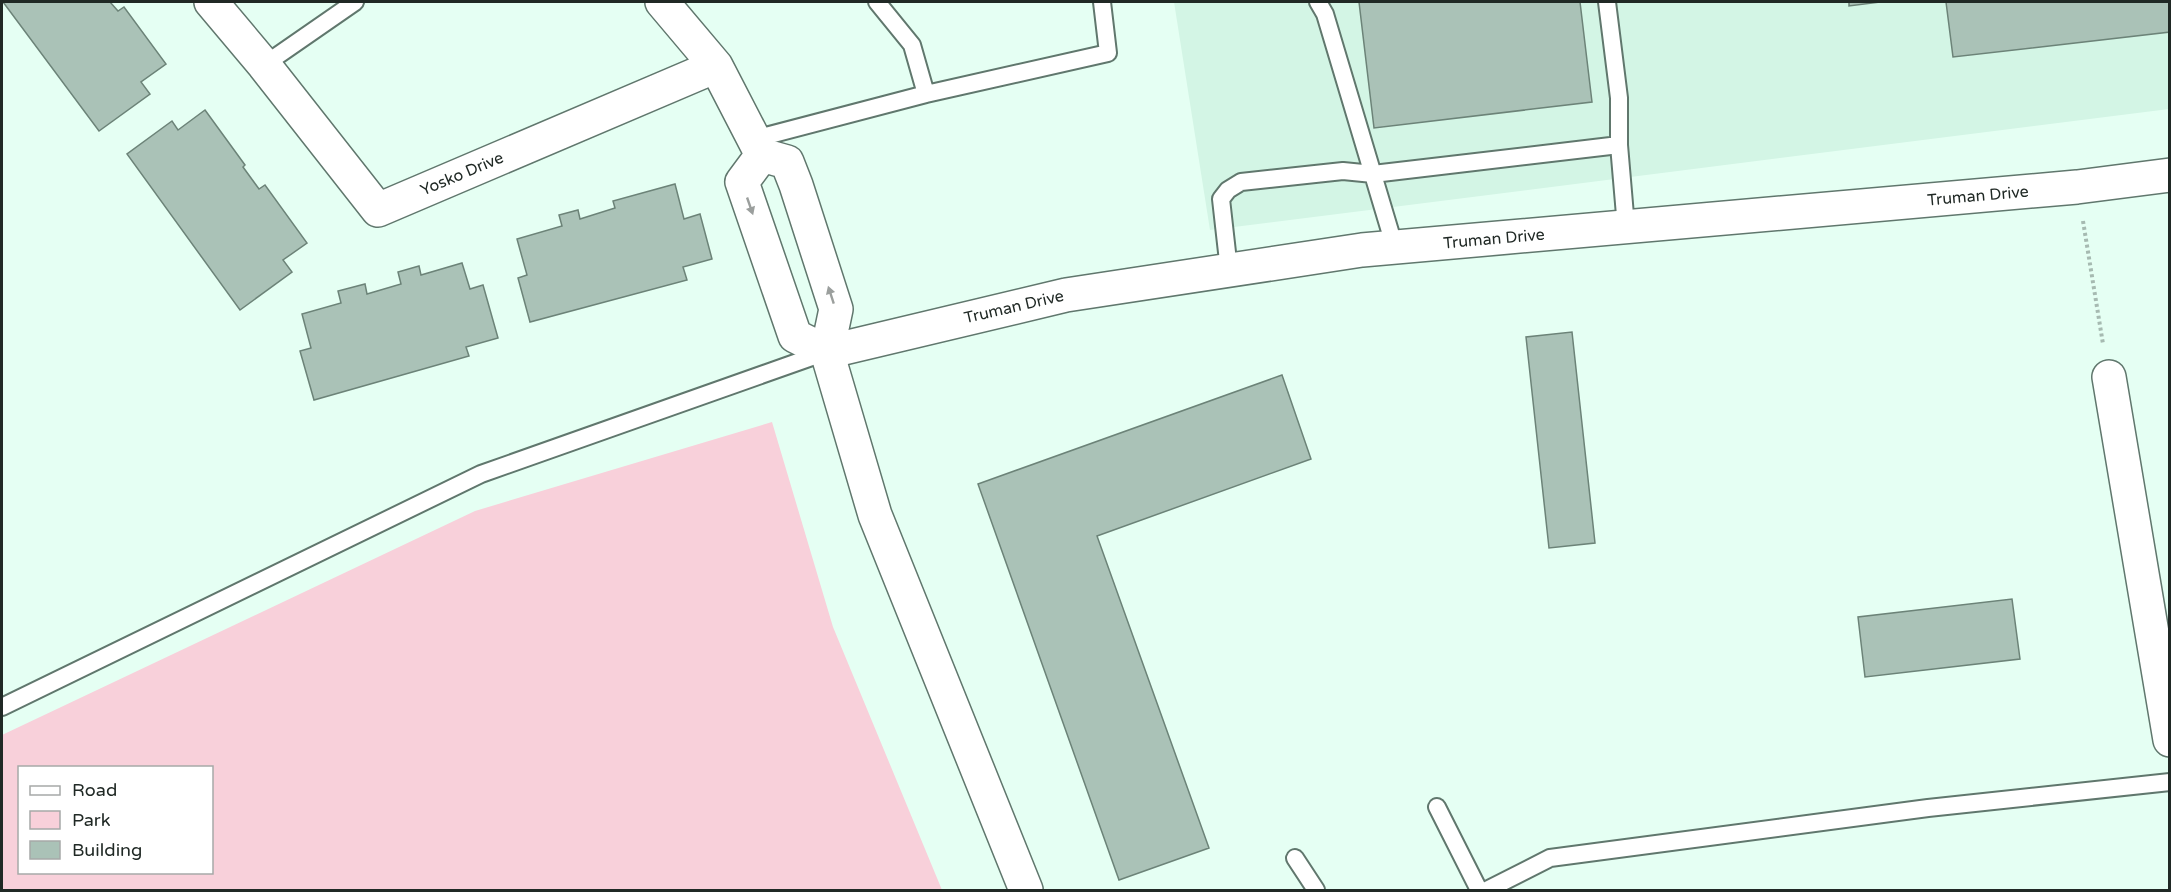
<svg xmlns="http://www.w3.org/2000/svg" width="2171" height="892" viewBox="0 0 2171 892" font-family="'Varela Round',sans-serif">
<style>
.built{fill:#d3f5e5}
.green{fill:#f8d0da;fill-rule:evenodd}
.building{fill:#aac2b7;stroke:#6c8378;stroke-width:1.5}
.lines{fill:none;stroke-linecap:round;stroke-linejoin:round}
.service-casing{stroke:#60776d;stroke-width:20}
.minor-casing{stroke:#60776d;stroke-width:36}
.tertiary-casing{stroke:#60776d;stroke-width:36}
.path{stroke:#a6bab1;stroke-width:4;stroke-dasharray:3 3;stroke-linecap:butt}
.service{stroke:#fff;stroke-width:16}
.minor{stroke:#fff;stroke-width:33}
.tertiary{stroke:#fff;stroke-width:33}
.oneway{fill:#9b9f9d}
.labels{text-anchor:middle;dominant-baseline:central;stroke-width:4.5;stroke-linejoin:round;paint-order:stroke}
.street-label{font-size:16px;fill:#202925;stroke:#fff}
</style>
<rect width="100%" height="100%" fill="#e5fff3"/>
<path class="built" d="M1174,2H2169V109L1210,230Z"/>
<path class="green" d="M772,422L833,627L942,890H2V735L475,511ZM20,768H212V872H20Z"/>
<path class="building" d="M3,2H110L118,11L124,7L166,64L141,82L150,94L99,131Z
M1359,2H1580L1592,102L1374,128Z
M1849,2H1880L1849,6Z
M1946,2H2170V32L1953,57Z
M205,110L245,165L243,167L259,189L265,185L307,243L283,260L292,272L240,310L127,154L172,121L178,130Z
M675,184L684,219L700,214L712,259L683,267L687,280L530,322L518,278L527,275L517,239L562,226L559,215L578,210L580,219L615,208L613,201Z
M462,263L470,289L483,285L498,338L466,347L469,356L314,400L300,351L311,348L302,314L341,303L338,291L365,284L367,294L401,284L398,272L419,266L421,275Z
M1572,332L1595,543L1549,548L1526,337Z
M1282,375L1311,459L1097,536L1209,848L1119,880L978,484Z
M2012,599L2020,659L1865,677L1858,617Z"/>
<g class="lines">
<g class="service-casing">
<path id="service" d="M1318,2L1325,14L1395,248
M1607,2L1619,98V145
M264,65L355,2
M926,94L1108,53L1102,2
M754,139L926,94L912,45L877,2
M1229,270L1221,199L1228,190L1241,182L1343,171L1373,174L1619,145L1626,227
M2,707L481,474L826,352
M1437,807L1479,890
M1295,858L1316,890
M1487,890L1550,858L1928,808L2170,782"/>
</g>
<g class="minor-casing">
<path id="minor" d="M211,2L264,65L378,210L716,66
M662,2L716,66L762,155L787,162L796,185L836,309L827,352L795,336L742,182L762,155
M2109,377L2170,740"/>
</g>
<g class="tertiary-casing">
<path id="tertiary" d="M1026,890L875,515L827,352L1066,295L1362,250L2077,187L2170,175"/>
</g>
<path class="path" d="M2083,221L2103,344"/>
<use href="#service" class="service"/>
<use href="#minor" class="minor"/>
<use href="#tertiary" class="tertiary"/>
</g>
<defs><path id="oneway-solid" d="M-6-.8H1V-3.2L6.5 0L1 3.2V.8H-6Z" transform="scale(1.5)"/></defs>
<g class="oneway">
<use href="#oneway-solid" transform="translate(750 206) rotate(71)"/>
<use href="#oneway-solid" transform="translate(831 295) rotate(-108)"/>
</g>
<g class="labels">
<g class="street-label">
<text transform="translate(462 174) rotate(-23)">Yosko Drive</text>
<text transform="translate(1978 196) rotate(-5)">Truman Drive</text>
<text transform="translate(1494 239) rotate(-5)">Truman Drive</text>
<text transform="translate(1014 307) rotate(-13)">Truman Drive</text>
</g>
</g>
<rect width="2171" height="892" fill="none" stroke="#202925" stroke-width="6"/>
<rect x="18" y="766" width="195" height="108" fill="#ffffff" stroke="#a6a9a8" stroke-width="1.5"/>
<rect x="30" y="786" width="30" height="9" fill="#ffffff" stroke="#a6a9a8" stroke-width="1.5"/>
<text x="72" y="796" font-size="18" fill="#202925">Road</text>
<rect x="30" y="811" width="30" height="18" fill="#f8d0da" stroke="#a6a9a8" stroke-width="1.5"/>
<text x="72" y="826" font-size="18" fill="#202925">Park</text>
<rect x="30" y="841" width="30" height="18" fill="#aac2b7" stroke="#a6a9a8" stroke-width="1.5"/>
<text x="72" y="856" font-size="18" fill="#202925">Building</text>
</svg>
